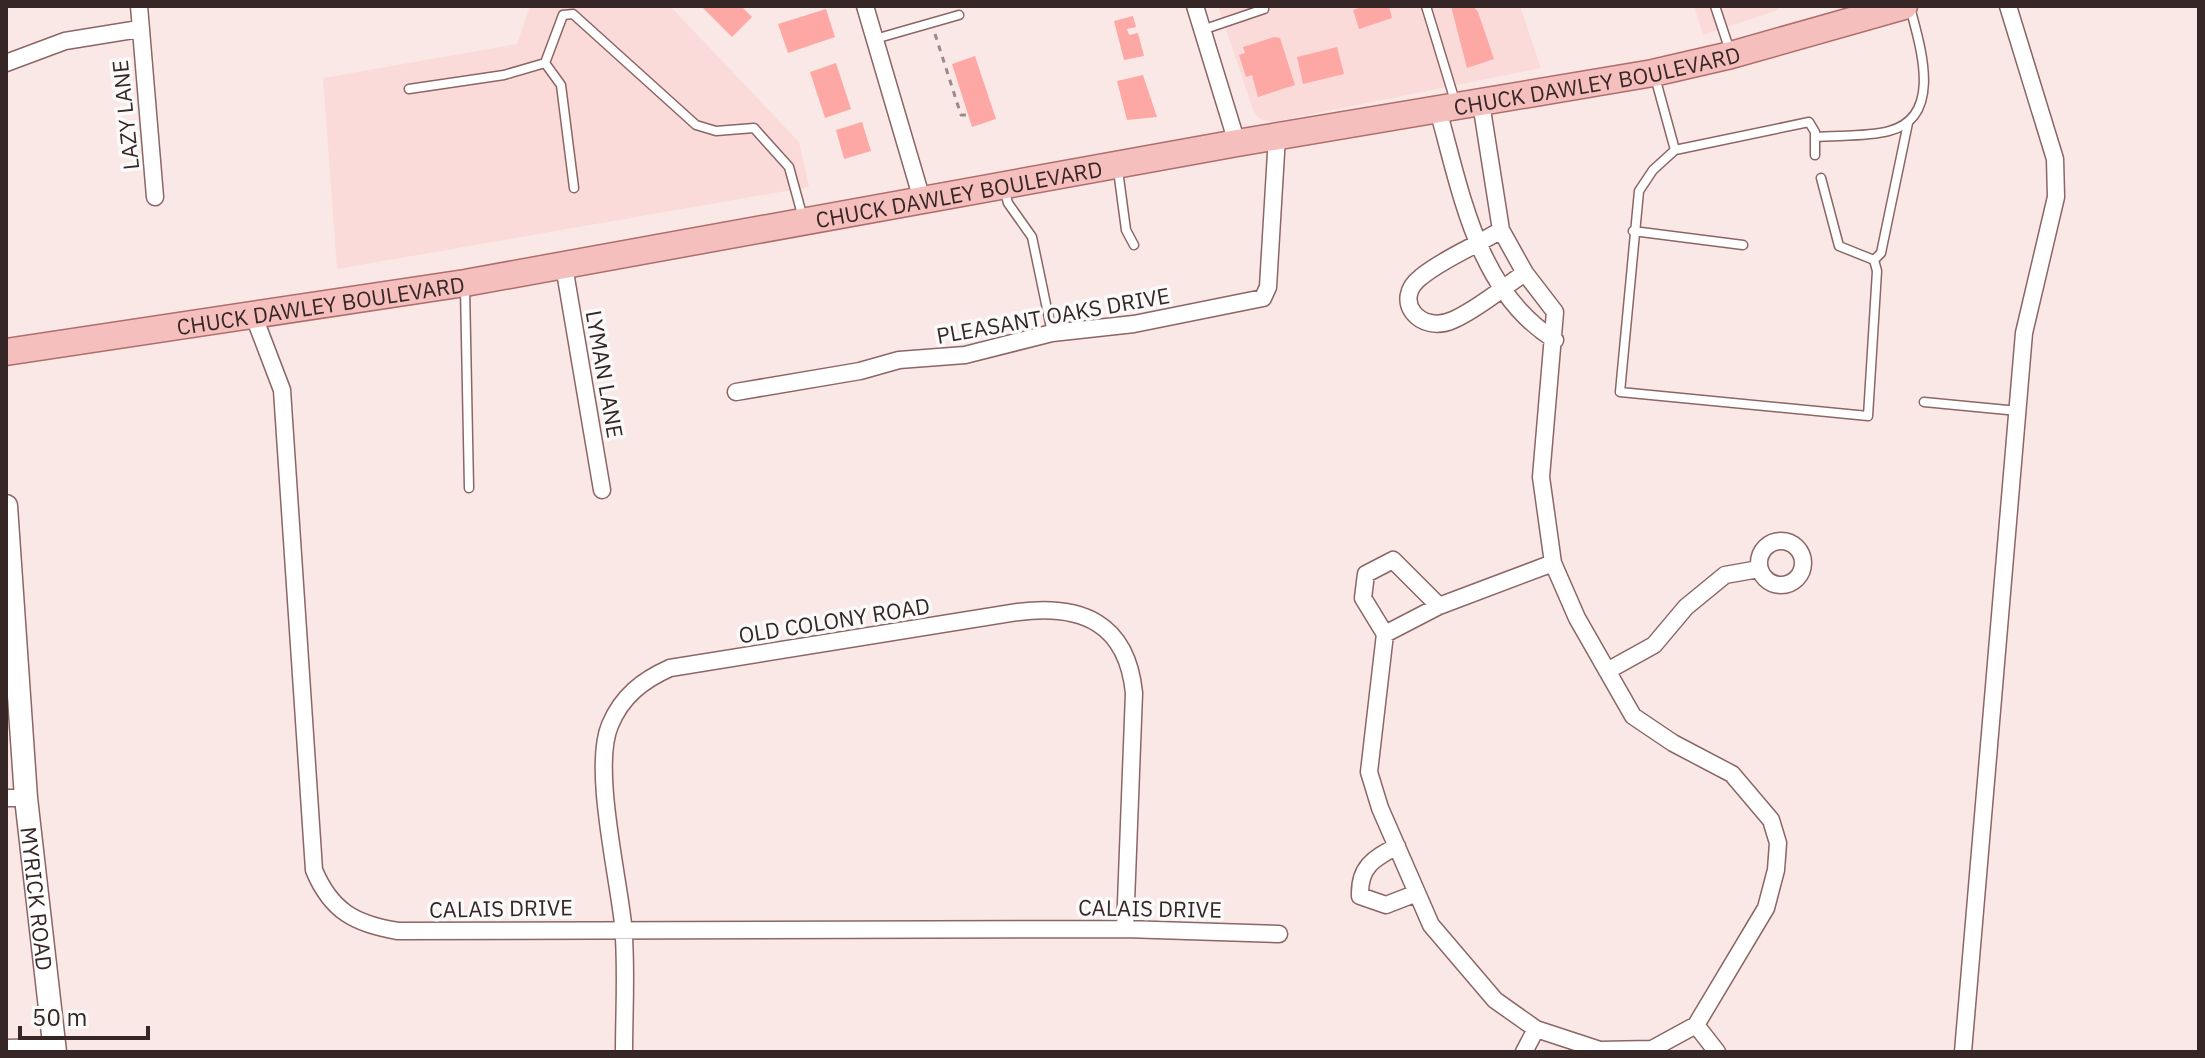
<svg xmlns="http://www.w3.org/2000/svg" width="2205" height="1058" viewBox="0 0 2205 1058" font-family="'IBM Plex Sans',sans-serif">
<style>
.built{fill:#fadbd9}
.building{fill:#fda8a4}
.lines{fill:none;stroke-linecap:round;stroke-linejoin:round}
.lane-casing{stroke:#8b6664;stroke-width:11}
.street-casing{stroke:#8b6664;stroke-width:19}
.secondary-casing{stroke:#8b6664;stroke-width:25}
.primary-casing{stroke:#ae6e6c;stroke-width:29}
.path{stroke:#9b8a89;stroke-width:3;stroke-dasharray:6 6;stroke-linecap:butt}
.lane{stroke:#fff;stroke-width:8}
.street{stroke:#fff;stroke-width:16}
.secondary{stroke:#fff;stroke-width:22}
.primary{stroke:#f5bfbe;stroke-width:26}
.labels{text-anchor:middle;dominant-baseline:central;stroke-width:7;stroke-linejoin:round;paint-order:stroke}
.street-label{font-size:22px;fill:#362726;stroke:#fafafa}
</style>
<rect width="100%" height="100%" fill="#fae8e7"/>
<path class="built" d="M530,6H670L799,142L809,187L337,269L323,78L517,44Z
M1218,6H1520L1541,68L1273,122L1259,119L1253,110Z
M1694,6H1777L1778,10L1703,35Z"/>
<path class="building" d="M701,6H741L752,17L732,37Z
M1365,6H1389L1392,18L1359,29L1353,10Z
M1451,6H1473L1478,12L1494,59L1467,68Z
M826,9L835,37L788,53L778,24Z
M1133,16L1136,27L1127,29L1129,35L1138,33L1144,56L1124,60L1114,21Z
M1274,37L1280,38L1295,85L1258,97L1252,75L1246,77L1239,55L1245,53L1243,47Z
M1337,47L1344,74L1303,84L1297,57Z
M975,56L996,119L972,127L952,64Z
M836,63L851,109L825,118L810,72Z
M1143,75L1157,117L1127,120L1117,81Z
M862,122L871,151L844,159L836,130Z"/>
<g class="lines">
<g class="lane-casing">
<path id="lane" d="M1426,6L1455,101
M1715,6L1730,51
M1202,30L1264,9
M875,39L959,15
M545,63L561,85L574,188
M1655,77L1675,150L1653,170L1639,191L1620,392L1868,416L1877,271L1874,260L1839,246L1821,178
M409,89L504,75L545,63L563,15L573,14L696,125L716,131L754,128L789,167L803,218
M1815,137C1838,135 1867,137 1889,131C1944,117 1920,46 1910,7
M1675,150L1809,122L1815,132V155
M1118,170L1126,230L1134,245
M1004,188L1008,203L1032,237L1052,333
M1633,231L1743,245
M1874,260L1881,253L1908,123
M465,288L469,488
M1924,402L2018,411"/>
</g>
<g class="street-casing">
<path id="street" d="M139,6L155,197
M865,6L923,203
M1195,6L1237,143
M6,63L65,41L139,29
M1481,103L1501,230L1525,273L1555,312L1541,477L1553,563L1577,618L1633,716L1673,743L1732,774L1771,820L1778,843L1776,870L1766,908L1696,1025L1652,1049L1600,1050L1536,1029L1495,1000L1431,925L1380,808L1369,772L1385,634L1439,606L1553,563
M1438,110C1461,191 1477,292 1555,340
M1501,230C1476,246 1444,258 1421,277C1391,300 1420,335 1453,320C1478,309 1502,288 1525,273
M564,266L602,490
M253,314L282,390L314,870C331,911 355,924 398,931L1125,929L1279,934
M736,392L860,371L899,360L965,355L1052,333L1134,324L1263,298L1268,287L1277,136
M1759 563a22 22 0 1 1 44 0a22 22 0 1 1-44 0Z
M1385,634L1363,598L1366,574L1393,560L1439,606
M1607,671L1654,645L1686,607L1725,575L1759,569
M6,798H26
M1397,846C1373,859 1359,867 1360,896L1386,905L1417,893
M1696,1025L1717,1052
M6,1048L55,1047
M624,1052C624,1010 627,966 623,924C618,875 592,767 610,725C622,696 643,680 670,668L1018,612C1082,604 1127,623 1134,693L1125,929
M1524,1052L1536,1029
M1963,1052L2024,333L2056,197L2055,159L2008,6"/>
</g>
<g class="secondary-casing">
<g id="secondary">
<path id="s1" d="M6,506L26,798L55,1052"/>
</g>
</g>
<g class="primary-casing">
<g id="primary">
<path id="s2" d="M6,352L465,283L1237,143L1653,73L1731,55L1904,6"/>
</g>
</g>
<path class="path" d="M935,34L961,115H967"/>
<use href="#lane" class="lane"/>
<use href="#street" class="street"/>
<use href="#secondary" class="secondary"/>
<use href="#primary" class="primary"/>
</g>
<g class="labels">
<g class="street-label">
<text stroke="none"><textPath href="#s2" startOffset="1614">CHUCK DAWLEY BOULEVARD</textPath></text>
<text transform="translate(125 115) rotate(-96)">LAZY LANE</text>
<text stroke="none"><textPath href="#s2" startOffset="966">CHUCK DAWLEY BOULEVARD</textPath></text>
<text stroke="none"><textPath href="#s2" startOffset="318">CHUCK DAWLEY BOULEVARD</textPath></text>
<text transform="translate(1053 315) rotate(-10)">PLEASANT OAKS DRIVE</text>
<text transform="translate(605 374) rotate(80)">LYMAN LANE</text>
<text transform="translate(834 620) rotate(-9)">OLD COLONY ROAD</text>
<text stroke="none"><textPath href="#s1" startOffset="394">MYRICK ROAD</textPath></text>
<text transform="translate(501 908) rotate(-1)">CALAIS DRIVE</text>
<text transform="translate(1150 908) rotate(1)">CALAIS DRIVE</text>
</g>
</g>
<rect width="2205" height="1058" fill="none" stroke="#362726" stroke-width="16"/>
<path d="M20 1026v12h128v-12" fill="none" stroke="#362726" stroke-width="4"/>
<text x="32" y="1026" font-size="24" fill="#362726" stroke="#fafafa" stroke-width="6" paint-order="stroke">50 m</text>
</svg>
